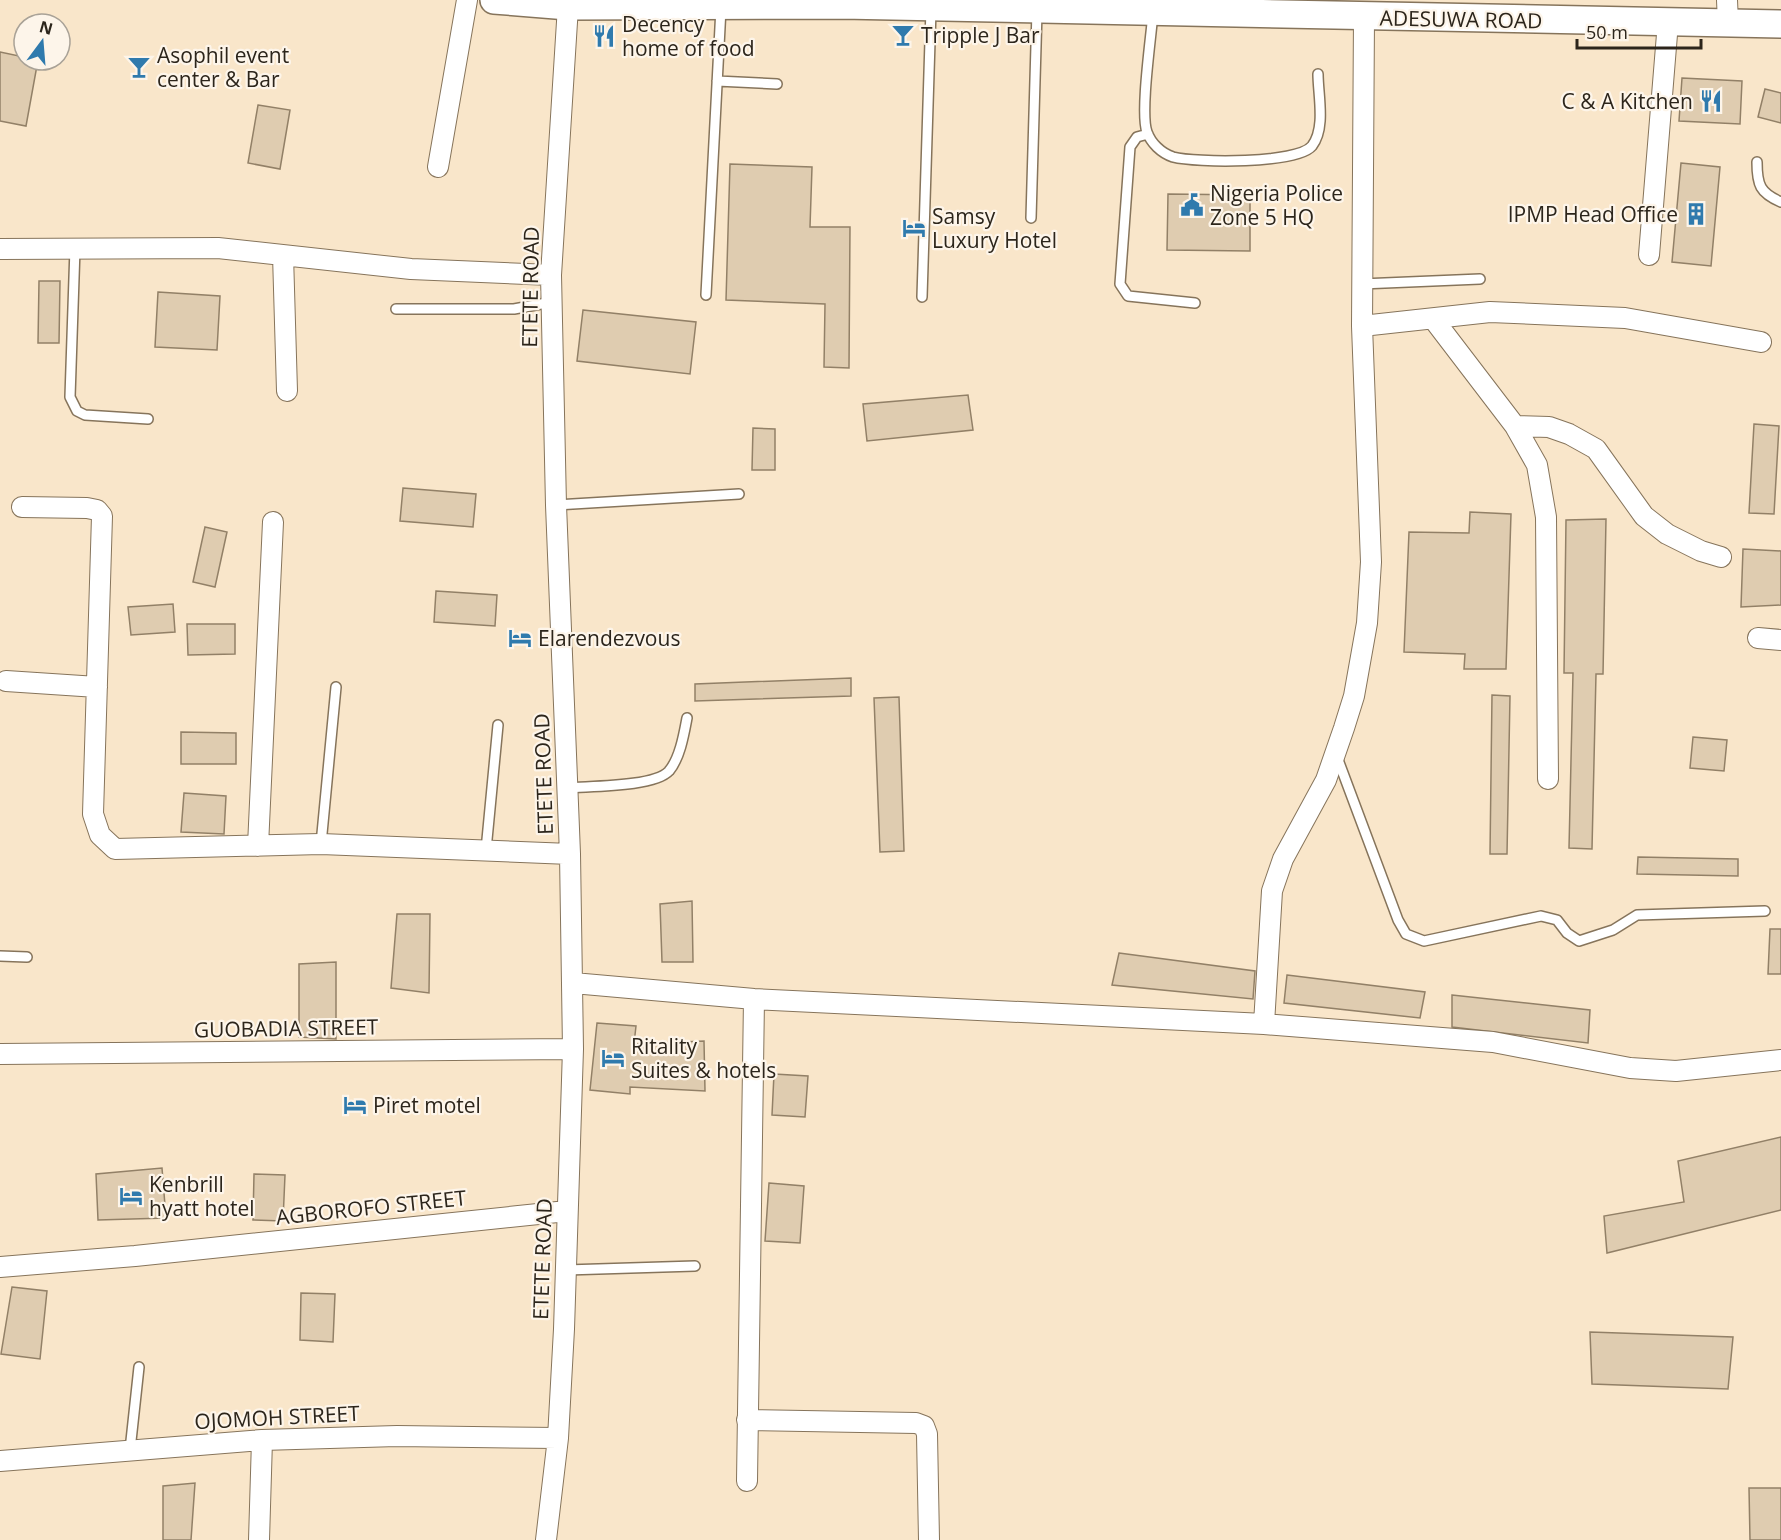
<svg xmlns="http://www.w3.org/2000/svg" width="1781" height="1540" viewBox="0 0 1781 1540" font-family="'Open Sans',sans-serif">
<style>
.building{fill:#dfccb0;stroke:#928067;stroke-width:1.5}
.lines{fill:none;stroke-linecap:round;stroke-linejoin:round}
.lane-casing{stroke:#86745b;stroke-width:12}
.street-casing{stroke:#86745b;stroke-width:22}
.secondary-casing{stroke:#86745b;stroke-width:30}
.lane{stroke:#fff;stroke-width:9}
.street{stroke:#fff;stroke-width:20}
.secondary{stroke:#fff;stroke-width:27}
.labels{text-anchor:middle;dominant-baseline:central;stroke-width:4.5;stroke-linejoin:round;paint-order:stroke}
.street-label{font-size:21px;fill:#2c251b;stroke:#fdf5ea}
.poi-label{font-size:21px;fill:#2c251b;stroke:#fdf5ea;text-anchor:start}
</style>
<rect width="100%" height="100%" fill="#f9e6ca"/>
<path class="building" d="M0,52L24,57V60H38L26,126L0,121Z
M1682,78L1742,81L1740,124L1679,121Z
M1765,89L1781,93V123L1758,117Z
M258,105L290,110L280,169L248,163Z
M1681,163L1720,167L1711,266L1672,262Z
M730,164L812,167L810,227H850L849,368L824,367L825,304L726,300Z
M1168,194L1250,195V251L1167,250Z
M39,281H60L59,343H38Z
M158,292L220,296L217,350L155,347Z
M583,310L696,322L690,374L577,361Z
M968,395L973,430L867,441L863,404Z
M1754,424L1779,426L1774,514L1749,513Z
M753,428L775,429V470H752Z
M403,488L476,494L473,527L400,521Z
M1470,512L1511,514L1506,669H1464L1465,654L1404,652L1409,532L1469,533Z
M1606,519L1603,674H1596L1592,849L1569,848L1573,673H1564L1566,520Z
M205,527L227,532L215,587L193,582Z
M1743,549L1781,551V605L1741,607Z
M436,591L497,595L495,626L434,622Z
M173,604L175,632L131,635L128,607Z
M187,624H235V654L188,655Z
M851,678V696L695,701V684Z
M1492,695L1510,696L1507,854H1490Z
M899,697L904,851L880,852L874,698Z
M181,732L236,733V764H181Z
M1693,737L1727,740L1724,771L1690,768Z
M184,793L226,796L224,834L181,832Z
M1638,857L1738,859V876L1637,874Z
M692,901L693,962H662L660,904Z
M397,914H430L429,993L391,988Z
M1770,929H1781V974H1768Z
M1119,953L1255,971L1253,999L1112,985Z
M336,962V1039L299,1037V964Z
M1287,975L1425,992L1420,1018L1284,1003Z
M1452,995L1590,1010L1588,1043L1452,1027Z
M597,1023L636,1026L634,1044L704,1041L705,1091L630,1087V1094L590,1090Z
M774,1074L808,1076L805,1117L772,1115Z
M1781,1137V1210L1607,1253L1604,1216L1684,1202L1678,1161Z
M162,1168L166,1218L98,1220L96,1174Z
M254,1174L285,1175L283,1221L253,1220Z
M769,1183L804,1186L800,1243L765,1241Z
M12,1287L47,1291L40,1359L1,1354Z
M301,1293L335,1294L333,1342L300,1340Z
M1590,1332L1733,1337L1728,1389L1592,1384Z
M195,1483L191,1540H163V1486Z
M1749,1488H1781V1540H1750Z"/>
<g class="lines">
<g class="lane-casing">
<path id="lane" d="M1153,13C1151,38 1140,113 1147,132C1151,143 1161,153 1173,157C1196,163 1297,164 1312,146C1326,128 1318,95 1318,74
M717,81L777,84
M1148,134L1137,137L1130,147L1120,284L1128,296L1195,303
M1757,162C1757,185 1760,193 1781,202
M1031,218L1037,11
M75,248L70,397L77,411L85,415L148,419
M1361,284L1480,279
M706,295L721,8
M922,297L931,9
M396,309H514L552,302
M556,505L739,494
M1337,757L1398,920L1406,934L1424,941L1541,916L1557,920L1567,933L1579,941L1613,930L1637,915L1765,911
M568,788C590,786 654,787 669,771C680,758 684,734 687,718
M321,844L336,687
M486,850L498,725
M0,956L27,957
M566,1270L695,1266
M130,1450L139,1367"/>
</g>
<g class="street-casing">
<path id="street" d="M1727,0L1728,23
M438,167L467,0
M0,249L218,248L411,269L551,275
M283,255L287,391
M1649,255L1668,22
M1434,320L1515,426L1537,465L1546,517L1548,779
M1362,326L1490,312L1625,318L1761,342
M1515,426L1549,427L1569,434L1596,449L1644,516L1667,534L1701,551L1721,557
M22,507L87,508L97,510L102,516L93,814L100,835L115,849L321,844L570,854
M1758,638L1781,640
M6,681L97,687
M258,846L273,522
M573,983L754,999L1264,1024L1493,1042L1630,1068L1676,1071L1781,1060
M1264,1024L1272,891L1283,859L1326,780L1344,728L1354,696L1367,623L1371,562L1362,326L1364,17
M0,1054L573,1049
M0,1267L135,1256L567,1211
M747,1420L916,1423L924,1426L927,1434L929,1540
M0,1461L262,1440L397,1436L558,1438
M747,1481L754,999
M259,1540L262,1440
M546,1540L558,1438L564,1329L573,1049L570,854L556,505L551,275L568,6"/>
</g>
<g class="secondary-casing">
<path id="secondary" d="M494,0L568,6L842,5L1781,24"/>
</g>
<use href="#lane" class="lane"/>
<use href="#street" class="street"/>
<use href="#secondary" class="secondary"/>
</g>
<defs>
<g id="bar-bare" transform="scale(1.8)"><path d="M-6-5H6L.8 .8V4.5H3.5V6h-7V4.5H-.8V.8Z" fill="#2f7aad" stroke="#fdf5ea" stroke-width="2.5" paint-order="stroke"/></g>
<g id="restaurant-bare" transform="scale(1.8)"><path d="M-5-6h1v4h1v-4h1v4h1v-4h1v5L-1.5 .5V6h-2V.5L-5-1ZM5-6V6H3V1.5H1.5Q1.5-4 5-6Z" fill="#2f7aad" stroke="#fdf5ea" stroke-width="2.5" paint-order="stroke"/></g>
<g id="civic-bare" transform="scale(1.8)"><path d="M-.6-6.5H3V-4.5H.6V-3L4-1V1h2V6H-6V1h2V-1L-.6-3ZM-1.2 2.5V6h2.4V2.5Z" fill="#2f7aad" stroke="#fdf5ea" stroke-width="2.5" paint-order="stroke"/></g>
<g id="building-bare" transform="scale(1.8)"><path d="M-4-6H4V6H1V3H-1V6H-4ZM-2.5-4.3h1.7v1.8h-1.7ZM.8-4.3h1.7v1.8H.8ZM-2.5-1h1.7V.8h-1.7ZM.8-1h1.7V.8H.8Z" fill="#2f7aad" stroke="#fdf5ea" stroke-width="2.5" paint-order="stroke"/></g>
<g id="hotel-bare" transform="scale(1.8)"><path d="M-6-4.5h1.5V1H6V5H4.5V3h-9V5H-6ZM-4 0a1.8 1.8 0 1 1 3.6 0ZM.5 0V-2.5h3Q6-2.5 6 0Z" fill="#2f7aad" stroke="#fdf5ea" stroke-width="2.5" paint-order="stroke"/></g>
</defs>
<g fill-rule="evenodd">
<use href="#bar-bare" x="903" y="35"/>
<use href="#restaurant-bare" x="604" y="36"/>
<use href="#bar-bare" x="139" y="67"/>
<use href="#restaurant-bare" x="1711" y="101"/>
<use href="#civic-bare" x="1192" y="205"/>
<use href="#building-bare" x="1696" y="214"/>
<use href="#hotel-bare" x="914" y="228"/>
<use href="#hotel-bare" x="520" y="638"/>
<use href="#hotel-bare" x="613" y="1058"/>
<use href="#hotel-bare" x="355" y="1105"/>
<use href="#hotel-bare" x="131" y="1196"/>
</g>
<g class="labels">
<g class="street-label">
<text transform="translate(1461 19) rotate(1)">ADESUWA ROAD</text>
<text transform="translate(530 287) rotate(-89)">ETETE ROAD</text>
<text transform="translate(543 774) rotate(-92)">ETETE ROAD</text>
<text transform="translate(286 1028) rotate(-1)">GUOBADIA STREET</text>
<text transform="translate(371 1207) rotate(-6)">AGBOROFO STREET</text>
<text transform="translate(542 1259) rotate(-88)">ETETE ROAD</text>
<text transform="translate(277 1417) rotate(-3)">OJOMOH STREET</text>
</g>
<g class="poi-label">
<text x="622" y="24">Decency<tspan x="622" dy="24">home of food</tspan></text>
<text x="921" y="35">Tripple J Bar</text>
<text x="157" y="55">Asophil event<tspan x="157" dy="24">center &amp; Bar</tspan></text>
<text x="1693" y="101" text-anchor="end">C &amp; A Kitchen</text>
<text x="1210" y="193">Nigeria Police<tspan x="1210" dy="24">Zone 5 HQ</tspan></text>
<text x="1678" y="214" text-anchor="end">IPMP Head Office</text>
<text x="932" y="216">Samsy<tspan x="932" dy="24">Luxury Hotel</tspan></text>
<text x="538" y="638">Elarendezvous</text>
<text x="631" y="1046">Ritality<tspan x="631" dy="24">Suites &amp; hotels</tspan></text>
<text x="373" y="1105">Piret motel</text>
<text x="149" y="1184">Kenbrill<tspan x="149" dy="24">hyatt hotel</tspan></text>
</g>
</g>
<g transform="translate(42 42) rotate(16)"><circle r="28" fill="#fdf5ea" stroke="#a9a297" stroke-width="1.5"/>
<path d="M0-4.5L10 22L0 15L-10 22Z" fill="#2f7aad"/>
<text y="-9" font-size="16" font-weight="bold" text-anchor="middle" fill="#2c251b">N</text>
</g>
<path d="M1577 39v9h124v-9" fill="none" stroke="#2c251b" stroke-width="3"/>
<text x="1586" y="39" font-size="18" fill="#2c251b" stroke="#fdf5ea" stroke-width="4.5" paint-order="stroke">50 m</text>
</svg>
